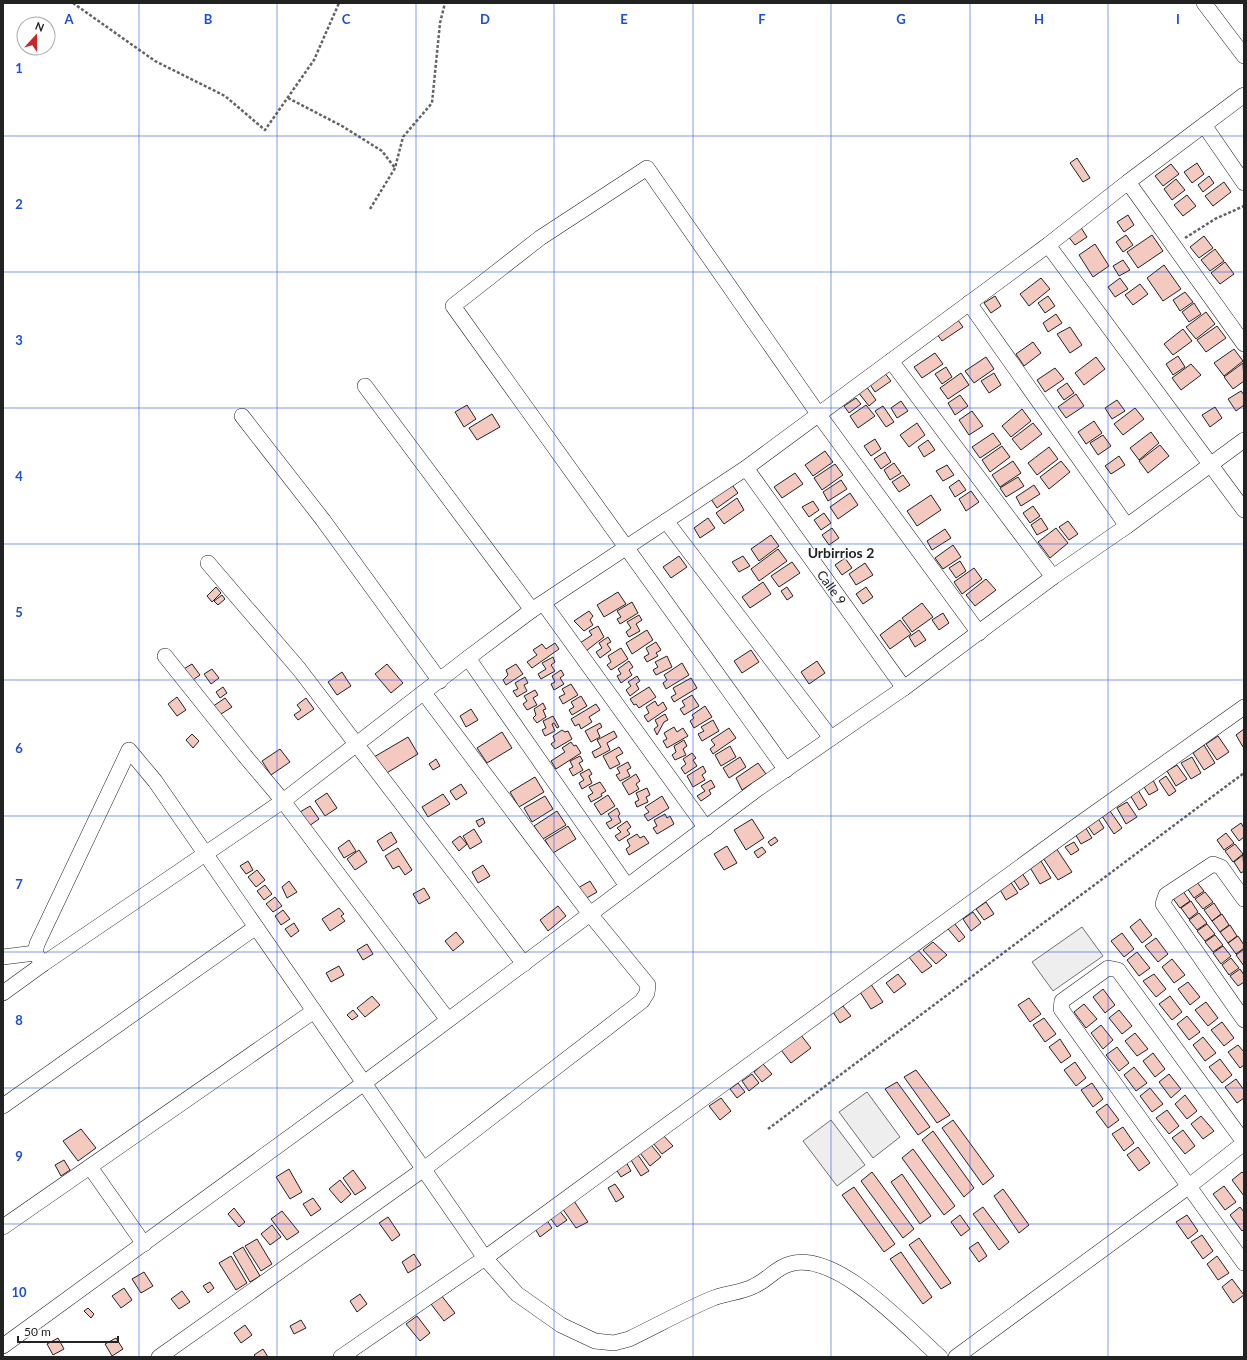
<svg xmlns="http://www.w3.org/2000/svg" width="1247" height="1360" viewBox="0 0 1247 1360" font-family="Lato,sans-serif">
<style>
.green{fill:#eee;stroke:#6f6f6f}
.building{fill:#f3c9c0;stroke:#222}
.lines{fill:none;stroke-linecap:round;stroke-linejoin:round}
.minor-casing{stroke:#222;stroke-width:16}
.path{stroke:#646464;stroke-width:2.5;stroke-dasharray:3 2;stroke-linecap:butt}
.minor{stroke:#fff;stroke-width:15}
.grid{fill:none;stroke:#1d4ed8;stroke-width:1;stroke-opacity:0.55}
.labels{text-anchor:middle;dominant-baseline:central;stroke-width:3;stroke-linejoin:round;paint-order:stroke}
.street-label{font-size:13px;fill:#222;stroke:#fff}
.neighbourhood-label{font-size:14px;font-weight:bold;fill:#222;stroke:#fff}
.grid-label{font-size:13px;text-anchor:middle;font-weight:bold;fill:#1d4ed8;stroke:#fff;stroke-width:3;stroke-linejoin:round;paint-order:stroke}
</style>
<rect width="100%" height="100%" fill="#fff"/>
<path class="green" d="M1082,927L1103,956L1053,991L1032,962Z
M867,1092L900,1137L873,1158L839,1112Z
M831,1120L865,1165L837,1186L803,1141Z"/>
<path class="building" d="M1077,158L1090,178L1083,182L1070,163Z
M1197,163L1204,174L1192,183L1184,172Z
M1171,164L1179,174L1163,186L1155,176Z
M1209,176L1214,183L1203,192L1198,185Z
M1176,179L1185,190L1172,200L1164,189Z
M1224,182L1231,192L1213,206L1205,196Z
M1187,195L1196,206L1183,216L1174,205Z
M1128,215L1134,225L1124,232L1117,222Z
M1080,226L1087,237L1075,245L1067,235Z
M1126,235L1133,245L1123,252L1116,242Z
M1152,235L1163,251L1138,268L1127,252Z
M1204,236L1213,248L1199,258L1190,247Z
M1095,244L1109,266L1093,277L1079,255Z
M1215,249L1224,261L1210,271L1201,260Z
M1123,260L1130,270L1119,276L1113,266Z
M1225,262L1234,274L1220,284L1211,273Z
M1164,265L1181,289L1163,301L1147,278Z
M1041,278L1050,289L1029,306L1020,294Z
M1120,278L1128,289L1115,297L1108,287Z
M1140,284L1148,294L1133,305L1125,295Z
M1185,292L1193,302L1180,311L1173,300Z
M995,296L1001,306L991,313L984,303Z
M1048,296L1055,306L1045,313L1038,303Z
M1194,303L1201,314L1189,322L1182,312Z
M1206,312L1215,324L1196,339L1186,327Z
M1056,314L1062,323L1048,332L1043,323Z
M955,316L963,327L942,341L934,330Z
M1217,326L1226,338L1206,352L1197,340Z
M1070,327L1082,345L1070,353L1057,334Z
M1183,329L1192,341L1173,355L1164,344Z
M1033,342L1041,353L1024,366L1016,354Z
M1234,349L1243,361L1224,376L1214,363Z
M935,353L943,364L922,378L914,367Z
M1178,356L1185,367L1173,375L1166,364Z
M986,357L994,369L974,383L965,371Z
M1096,357L1105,369L1084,385L1075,373Z
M1243,363L1244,381L1233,389L1224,377Z
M1191,364L1201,375L1181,390L1172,378Z
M946,367L952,377L942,384L935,374Z
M1055,368L1064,379L1045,392L1037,380Z
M884,372L891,381L875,392L869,383Z
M961,373L969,385L948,399L940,388Z
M994,373L1001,385L989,393L981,381Z
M1067,383L1074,393L1064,400L1057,390Z
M866,386L876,400L869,406L858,392Z
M1241,391L1244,395V405L1236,411L1228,399Z
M1076,394L1084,406L1066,418L1058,407Z
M960,395L968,406L955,415L948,403Z
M856,398L861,404L849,413L844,406Z
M1117,400L1125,411L1112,419L1105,408Z
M901,401L908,411L897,418L891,408Z
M467,405L476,419L464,427L455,412Z
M866,405L875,416L858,428L850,416Z
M883,406L894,422L886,427L875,411Z
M1215,407L1222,418L1210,427L1202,415Z
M1135,408L1144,419L1123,435L1114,424Z
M1022,409L1031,421L1011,437L1002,426Z
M972,411L983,426L969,435L959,420Z
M492,414L500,427L477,440L469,428Z
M1094,421L1102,433L1086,444L1078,432Z
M917,423L925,435L909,447L900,435Z
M1033,423L1042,434L1021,450L1012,439Z
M1151,432L1159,443L1139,460L1130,448Z
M993,433L1001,444L980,458L972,447Z
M1103,435L1111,446L1098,455L1090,443Z
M875,439L881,449L871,456L864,446Z
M928,440L935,450L924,457L918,447Z
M1160,445L1169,456L1148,473L1139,461Z
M1002,446L1010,457L990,472L982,460Z
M1049,447L1058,459L1037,475L1028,463Z
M825,451L833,462L813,476L805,465Z
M885,452L891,462L881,469L874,459Z
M1119,456L1125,465L1111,474L1105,466Z
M1013,461L1021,473L1000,487L992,475Z
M1061,461L1070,472L1049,489L1040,477Z
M894,463L901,473L890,480L884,470Z
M835,464L843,475L822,490L814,478Z
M947,465L954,475L943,481L936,471Z
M795,473L803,484L782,498L774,487Z
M903,475L910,485L899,492L892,482Z
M1018,477L1024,486L1006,497L1000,488Z
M841,480L847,489L828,501L823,492Z
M959,480L966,490L955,497L949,487Z
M730,482L738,493L717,508L709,496Z
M1034,485L1040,494L1021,506L1016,497Z
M971,491L979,502L966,511L959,499Z
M850,493L858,505L838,519L830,507Z
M931,495L941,510L917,526L907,511Z
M737,498L744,510L724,524L716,513Z
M813,501L819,510L809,517L802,507Z
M1033,506L1040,516L1030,523L1023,513Z
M824,513L831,523L821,530L814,520Z
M708,518L715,528L700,538L694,528Z
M1041,518L1048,529L1037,535L1031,525Z
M1068,521L1078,534L1069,540L1059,527Z
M832,528L839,538L829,545L822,535Z
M1056,528L1068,543L1050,558L1038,542Z
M945,529L951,538L932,550L927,541Z
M771,535L779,546L759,561L751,549Z
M953,545L961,557L943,569L935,558Z
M778,549L787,561L759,581L751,569Z
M679,556L687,567L671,578L663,567Z
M743,556L750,566L739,572L732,562Z
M845,558L852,568L842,575L835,565Z
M960,561L966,571L956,578L949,568Z
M792,562L800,573L779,587L771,576Z
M865,563L873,575L856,585L849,574Z
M974,568L982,579L962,594L954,582Z
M986,579L996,590L975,606L966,595Z
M763,582L771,594L750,608L742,597Z
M216,587L221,593L212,602L207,596Z
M787,587L793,596L787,600L781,591Z
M866,587L873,597L863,604L856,594Z
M618,592L626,604L604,617L597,605Z
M222,595L225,599L218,605L214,601Z
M632,602L638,613L620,624L617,619L621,617L617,611Z
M922,603L933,617L912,632L902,618Z
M589,611L593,616L590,620L593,625L584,631L574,621Z
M943,613L949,623L939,630L932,620Z
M639,615L642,620L636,624L640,631L629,637L626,632L631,628L627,622Z
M900,620L911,634L890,649L880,635Z
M598,626L604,637L586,651L580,643L592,635L589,631Z
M647,630L653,640L632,654L626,643Z
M919,630L926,640L915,647L909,637Z
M608,637L611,642L607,644L611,650L600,658L596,652L602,648L599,643Z
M656,642L661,650L656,653L658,656L647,662L644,657L649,654L646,648Z
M555,643L559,649L532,668L527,662L537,655L533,650L542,644L546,649Z
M621,648L628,659L611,670L607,665L611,662L608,656Z
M751,650L759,662L742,673L734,661Z
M667,656L672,667L656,675L653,670L658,667L655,662Z
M553,657L555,662L551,665L555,671L541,679L538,674L546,669L542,663Z
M629,661L633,667L629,670L632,675L621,683L617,676L621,674L618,669Z
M817,661L825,673L809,684L801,672Z
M682,663L689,675L666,689L663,683L667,680L664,675Z
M192,664L200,675L190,682L182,670Z
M387,664L403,683L391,693L375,674Z
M516,664L523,674L506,685L503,680L508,675L506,670Z
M212,669L219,678L211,684L204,674Z
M561,670L564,675L560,678L564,684L554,690L551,684L555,682L552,676Z
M342,672L351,686L337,695L328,682Z
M637,676L640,681L636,684L639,689L630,696L626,690L631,686L628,682Z
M525,677L528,683L524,685L527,691L517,697L513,691L518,689L515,683Z
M691,678L697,688L674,702L671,697L676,694L673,688Z
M571,684L578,695L563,704L559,697L565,694L562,689Z
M223,687L227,693L220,698L216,692Z
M649,687L656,697L639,708L636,704L634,705L630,699Z
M535,690L538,695L533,698L537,705L527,710L523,704L527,701L524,696Z
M692,695L699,706L684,715L680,709L685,706L682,701Z
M581,696L587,706L572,715L569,710L574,707L571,702Z
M177,697L186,710L177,716L168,704Z
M225,698L232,707L218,716L212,707Z
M306,698L314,709L298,720L294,715L301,710L297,705Z
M655,701L658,706L663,702L667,709L648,722L644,716L649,713L646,707Z
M543,703L546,709L543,710L546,717L537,723L533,718L536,715L534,709Z
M596,704L600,710L589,717L592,722L581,729L579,724L575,726L571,719Z
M705,706L712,717L694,728L690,721L694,718L692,715Z
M471,709L478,720L466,727L460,716Z
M665,714L668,720L664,722L657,735L654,729L658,726L655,720Z
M553,716L559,727L557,728L554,723L552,724L555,731L545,736L542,730L546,728L543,721Z
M713,720L719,731L702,741L698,734L704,731L701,727Z
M600,723L602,727L597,730L600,737L591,742L585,731Z
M674,727L677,732L683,728L688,736L667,748L663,741L667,739L664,733Z
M729,728L736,738L713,754L710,749L715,745L711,740Z
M1244,729V747H1243L1236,735Z
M562,730L565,732L568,731L572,739L555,749L551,744L555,741L553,736Z
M614,731L617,737L607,743L610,750L595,758L592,752L601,747L597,740Z
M502,732L512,748L487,763L477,748Z
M192,734L199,741L193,748L186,740Z
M1218,736L1229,752L1217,760L1206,744Z
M408,737L418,754L385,774L374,757Z
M684,740L687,746L683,749L686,755L675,760L672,755L676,752L674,746Z
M571,742L574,746L576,745L581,753L556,769L551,761L565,752L562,748Z
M1204,745L1215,763L1204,770L1193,753Z
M730,746L736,757L721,766L715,755Z
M619,747L623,753L616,757L620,764L610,769L603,756Z
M280,749L290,762L271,775L262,761Z
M692,753L696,758L693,760L697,766L685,774L681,768L686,764L683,759Z
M580,756L583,761L579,763L583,770L573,776L569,769L573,767L570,761Z
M740,757L746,767L729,778L723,768Z
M1192,757L1201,773L1191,779L1181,763Z
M436,759L440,766L433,770L429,764Z
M628,762L631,768L627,770L630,776L620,781L616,775L620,773L617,768Z
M758,763L766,774L742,790L736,778Z
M1177,765L1187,779L1176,786L1167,771Z
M703,766L706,772L702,775L705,780L693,787L687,776Z
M589,769L592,774L589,776L592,783L582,789L579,783L584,780L580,774Z
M636,774L640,781L636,784L639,789L629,795L622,783Z
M1166,776L1176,791L1169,796L1159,781Z
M535,777L544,792L519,807L510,792Z
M1152,778L1158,790L1149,795L1142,784Z
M711,780L715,787L709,790L711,794L701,801L697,796L705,791L701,786Z
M600,782L606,791L601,794L602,796L591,802L588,796L593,793L589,787Z
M461,784L467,793L456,800L450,791Z
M647,788L650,795L646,797L648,802L637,807L635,802L639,800L636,793Z
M1138,790L1147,805L1139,810L1130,795Z
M327,793L337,808L325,816L315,801Z
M443,794L450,804L428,817L422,807Z
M608,795L615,806L601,815L594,804Z
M545,796L553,809L532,822L524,808Z
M662,796L669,808L648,821L644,815L649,812L645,807Z
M1127,802L1137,817L1126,824L1117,808Z
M310,806L319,819L309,826L300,812Z
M617,808L620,814L618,816L621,822L610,829L606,823L612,820L608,814Z
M557,811L566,825L543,839L534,826Z
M1110,811L1122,828L1114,834L1102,816Z
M665,814L667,818L670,816L674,824L657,834L653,828L657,826L654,820Z
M1096,815L1104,828L1094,835L1085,822Z
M483,818L485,823L479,827L476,821Z
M752,819L764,838L746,850L734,830Z
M627,821L631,827L627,830L630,834L619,841L615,836L621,832L617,828Z
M1241,823L1244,828V837L1239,841L1231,830Z
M1084,825L1092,838L1081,844L1074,832Z
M568,826L576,839L553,853L545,840Z
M474,829L482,842L470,849L463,836Z
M391,832L397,842L383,851L377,841Z
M1226,833L1234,843L1224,850L1217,840Z
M637,834L640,838L644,836L649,843L629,855L626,849L630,846L627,840Z
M460,836L467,844L459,851L452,842Z
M775,837L778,841L771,846L768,842Z
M349,840L356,851L344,858L338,848Z
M1074,842L1079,850L1071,855L1065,847Z
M1235,844L1243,854L1233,862L1225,851Z
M727,846L737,863L724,870L714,854Z
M762,847L766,852L758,858L754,852Z
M398,848L412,870L405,875L399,866L393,869L385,856Z
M1056,848L1072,872L1058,880L1041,855Z
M359,850L367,862L355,870L347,859Z
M1243,855L1244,871L1241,873L1234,862Z
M248,861L253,870L246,874L240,866Z
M1041,861L1051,878L1040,884L1029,866Z
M483,865L490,876L478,883L472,872Z
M257,870L265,880L256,887L248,877Z
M1022,873L1029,884L1020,890L1013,879Z
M289,881L297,892L287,898L282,887Z
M590,881L597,892L585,899L578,888Z
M1010,881L1018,893L1006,900L999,888Z
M1196,881L1204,891L1194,898L1187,888Z
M265,885L272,894L264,900L257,891Z
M424,888L430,898L419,904L413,894Z
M1182,890L1190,901L1180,908L1172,897Z
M1205,892L1213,902L1203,909L1195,899Z
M275,897L282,906L273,912L266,904Z
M1191,901L1198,912L1189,919L1181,908Z
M986,902L994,914L984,920L976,909Z
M1214,903L1221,914L1212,921L1204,910Z
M558,906L566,916L548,931L540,920Z
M339,908L344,914L341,916L345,921L330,931L322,919Z
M283,910L290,919L281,925L275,916Z
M973,912L981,923L971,931L963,919Z
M1199,913L1207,923L1197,930L1189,920Z
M1222,914L1229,925L1220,932L1212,921Z
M1140,919L1152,935L1142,943L1130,927Z
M294,923L299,931L291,937L285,929Z
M954,923L965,937L959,942L948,929Z
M1207,924L1215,934L1205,941L1197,931Z
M1230,925L1237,936L1228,943L1220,932Z
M456,932L464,942L453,951L445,941Z
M1122,933L1134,949L1124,957L1111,941Z
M1215,935L1223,945L1213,952L1205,942Z
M1238,936L1244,945V948L1236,954L1228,943Z
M1156,938L1168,954L1158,962L1145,946Z
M933,942L947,955L936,964L923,950Z
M367,944L373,954L363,960L357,950Z
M1223,946L1231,956L1221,964L1213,953Z
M917,949L932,966L922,973L908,956Z
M1244,949V966L1236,955Z
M1137,952L1150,968L1139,976L1127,960Z
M1231,958L1239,968L1229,975L1222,965Z
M1172,959L1185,975L1174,983L1162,967Z
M339,966L344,975L331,982L326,973Z
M1240,969L1244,975V982L1238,986L1230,976Z
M898,974L906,984L894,993L886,983Z
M1154,974L1166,989L1156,997L1143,981Z
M1188,982L1200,997L1190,1005L1178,989Z
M870,983L883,1002L871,1009L858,989Z
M1103,989L1115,1005L1105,1013L1093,997Z
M372,996L380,1005L365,1017L357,1008Z
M1170,996L1182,1012L1172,1020L1159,1004Z
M1029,998L1041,1014L1030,1022L1018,1005Z
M1206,1002L1218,1018L1208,1026L1195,1010Z
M1084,1004L1097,1019L1086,1028L1074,1012Z
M843,1006L851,1016L840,1023L833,1012Z
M353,1010L358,1016L352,1020L347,1015Z
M1119,1010L1132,1026L1122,1034L1109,1018Z
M1187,1016L1200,1032L1189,1040L1177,1024Z
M1044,1018L1056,1034L1045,1042L1033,1025Z
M1222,1022L1234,1038L1224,1046L1211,1030Z
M1101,1025L1113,1040L1103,1049L1091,1033Z
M797,1030L811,1048L791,1063L781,1050Z
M1135,1033L1148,1049L1137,1056L1125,1041Z
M1203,1037L1216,1053L1205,1061L1193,1045Z
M1060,1039L1071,1056L1061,1063L1049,1047Z
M1238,1045L1244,1052V1065L1240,1068L1228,1052Z
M1117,1047L1129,1063L1119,1071L1106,1055Z
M1153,1053L1165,1069L1155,1077L1143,1061Z
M1220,1059L1232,1075L1222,1083L1209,1067Z
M1075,1062L1086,1078L1076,1086L1064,1070Z
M763,1064L772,1074L762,1082L754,1072Z
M1134,1067L1147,1083L1136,1091L1124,1075Z
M916,1070L950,1115L937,1123L904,1077Z
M752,1074L759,1083L749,1091L742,1081Z
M1169,1074L1181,1089L1171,1098L1159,1082Z
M1236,1079L1244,1090V1098L1237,1103L1225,1087Z
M897,1082L930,1127L918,1135L885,1089Z
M738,1083L745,1092L737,1098L730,1089Z
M1092,1083L1103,1099L1093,1107L1081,1090Z
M1150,1088L1163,1104L1152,1112L1140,1096Z
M1185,1095L1197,1111L1187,1119L1175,1104Z
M721,1098L731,1111L720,1120L709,1106Z
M1107,1104L1119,1120L1108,1128L1096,1112Z
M1167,1110L1179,1126L1169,1134L1156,1118Z
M1201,1116L1214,1131L1203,1139L1191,1124Z
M953,1120L994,1176L983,1185L942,1128Z
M1123,1127L1134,1143L1124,1151L1112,1134Z
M81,1129L96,1148L78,1161L63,1141Z
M1183,1130L1195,1146L1185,1154L1172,1138Z
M933,1131L974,1188L964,1197L922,1140Z
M663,1135L673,1146L662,1154L653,1143Z
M647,1140L661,1157L650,1166L637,1149Z
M1138,1147L1150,1163L1139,1171L1127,1155Z
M913,1149L955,1206L944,1215L902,1158Z
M636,1152L649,1171L641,1176L629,1157Z
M64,1160L70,1170L61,1176L55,1165Z
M625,1160L631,1171L621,1177L614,1166Z
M289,1169L302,1192L290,1199L276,1177Z
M353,1170L366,1188L355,1195L343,1178Z
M872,1172L914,1229L903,1238L861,1181Z
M1242,1172L1244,1174V1196L1232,1180Z
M902,1174L931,1216L920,1224L891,1182Z
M340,1180L351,1194L341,1203L329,1189Z
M615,1184L624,1197L616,1202L608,1188Z
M1224,1186L1236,1202L1225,1210L1213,1194Z
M854,1187L895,1244L884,1252L842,1195Z
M1003,1189L1029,1225L1019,1233L994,1196Z
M313,1198L321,1209L311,1216L303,1204Z
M574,1201L588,1222L576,1228L562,1208Z
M983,1207L1009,1242L999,1250L973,1214Z
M1240,1207L1244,1212V1229L1242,1231L1230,1215Z
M234,1208L245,1222L239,1227L228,1214Z
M558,1209L567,1220L557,1227L548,1215Z
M282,1211L299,1232L287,1240L271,1219Z
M960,1215L970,1229L961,1236L951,1222Z
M1187,1215L1198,1231L1188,1239L1176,1222Z
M388,1217L400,1235L392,1241L379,1223Z
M546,1219L552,1228L540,1237L534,1227Z
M272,1225L281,1237L270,1245L261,1234Z
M1202,1235L1213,1251L1203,1259L1191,1242Z
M919,1238L951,1283L941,1289L909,1245Z
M257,1239L272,1264L261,1271L245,1246Z
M978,1242L987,1256L979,1262L969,1248Z
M243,1247L260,1276L250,1282L233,1253Z
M901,1252L932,1297L923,1304L890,1259Z
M414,1254L421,1265L408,1273L402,1262Z
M231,1256L247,1283L236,1290L219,1263Z
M1217,1256L1229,1273L1218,1280L1207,1264Z
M144,1272L153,1286L141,1293L132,1279Z
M1232,1279L1244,1295L1233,1303L1222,1287Z
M210,1282L214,1288L208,1293L203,1286Z
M124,1288L132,1300L121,1308L112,1296Z
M182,1291L190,1302L179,1309L171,1299Z
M360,1294L367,1304L357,1312L350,1301Z
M441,1295L455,1313L444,1321L431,1304Z
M88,1308L94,1314L91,1318L84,1311Z
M417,1316L430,1333L420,1341L406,1324Z
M301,1320L306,1328L294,1334L290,1326Z
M245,1325L252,1335L241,1343L234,1333Z
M58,1338L64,1349L53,1355L47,1344Z
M116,1338L123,1349L112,1356L105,1344Z
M263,1349L268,1357H256L254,1355Z"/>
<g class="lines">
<g class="minor-casing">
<g id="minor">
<path d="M1204,3L1244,56"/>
<path d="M1204,125L1244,183"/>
<path d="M1128,182L1244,344"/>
<path d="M1048,245L1244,510"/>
<path d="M969,303L1127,526"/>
<path d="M891,361L1053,577"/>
<path d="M365,386L532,610"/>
<path d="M242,416L323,520L440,681"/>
<path id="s1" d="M746,468L904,688"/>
<path d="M666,521L831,738"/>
<path d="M208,563L299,669L524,964"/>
<path d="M544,604L706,828"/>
<path d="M165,656L245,756L283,801L448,1020"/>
<path d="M468,658L627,886"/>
<path d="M786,770L453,306L540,238L647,168L819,415L979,633"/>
<path d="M1244,899L1221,867L1213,864L1166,895L1163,904L1244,1020"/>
<path d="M3,957L35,953"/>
<path d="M43,964L35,953L37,944L129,750L155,781L485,1258L517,1294L561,1325L595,1341L614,1343L629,1339C656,1326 683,1311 711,1299C725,1293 741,1293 754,1286C768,1280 775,1268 790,1264C837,1250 907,1328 940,1357"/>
<path d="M3,993L43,964L283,801L468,658L532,610L746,468L1048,245L1128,182L1244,95"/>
<path d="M3,1106L256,927"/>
<path d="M1244,1142L1118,970L1108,968L1062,1001L1061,1009L1244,1263"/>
<path d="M90,1167L144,1244"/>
<path d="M3,1227L314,1011"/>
<path d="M3,1346L364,1083L756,790L904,688L1053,577L1127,526L1244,440"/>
<path d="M159,1357L424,1169L642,1001L647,993L648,985L590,914L424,693"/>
<path d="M341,1357L485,1258L1068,832L1244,707"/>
<path d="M956,1357L1188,1187L1244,1143"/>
</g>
</g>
<path class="path" d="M73,3L155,61L225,96L265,130L314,60L339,3
M288,98L342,126L382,151L395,168
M370,209L395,168L403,137L432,103L440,23L445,3
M1185,238L1215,219L1244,206
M768,1129L1244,773"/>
<use href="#minor" class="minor"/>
</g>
<path class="grid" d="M139,3V1357M277,3V1357M416,3V1357M554,3V1357M693,3V1357M831,3V1357M970,3V1357M1108,3V1357M3,136H1244M3,272H1244M3,408H1244M3,544H1244M3,680H1244M3,816H1244M3,952H1244M3,1088H1244M3,1224H1244"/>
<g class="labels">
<g class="street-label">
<text stroke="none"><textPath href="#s1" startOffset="147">Calle 9</textPath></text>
</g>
<g class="neighbourhood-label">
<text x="841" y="552">Urbirrios 2</text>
</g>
</g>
<g class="grid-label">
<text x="69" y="24">A</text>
<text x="208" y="24">B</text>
<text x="346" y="24">C</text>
<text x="485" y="24">D</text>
<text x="624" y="24">E</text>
<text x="762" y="24">F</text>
<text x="901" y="24">G</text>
<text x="1039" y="24">H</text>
<text x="1178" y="24">I</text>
<text x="19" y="73">1</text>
<text x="19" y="209">2</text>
<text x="19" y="345">3</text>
<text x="19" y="481">4</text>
<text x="19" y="617">5</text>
<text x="19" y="753">6</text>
<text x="19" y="889">7</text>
<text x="19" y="1025">8</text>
<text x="19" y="1161">9</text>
<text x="19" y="1297">10</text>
</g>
<rect width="1247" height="1360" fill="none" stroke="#222222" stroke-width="8"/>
<g transform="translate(36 36) rotate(21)"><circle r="19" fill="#ffffff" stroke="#a7a7a7"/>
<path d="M0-3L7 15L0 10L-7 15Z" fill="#c62828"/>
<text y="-6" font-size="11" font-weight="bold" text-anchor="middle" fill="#222222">N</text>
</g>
<path d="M18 1336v6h100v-6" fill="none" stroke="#222222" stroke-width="2"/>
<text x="24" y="1336" font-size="12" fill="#222222" stroke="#ffffff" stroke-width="3" paint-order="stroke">50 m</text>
</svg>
